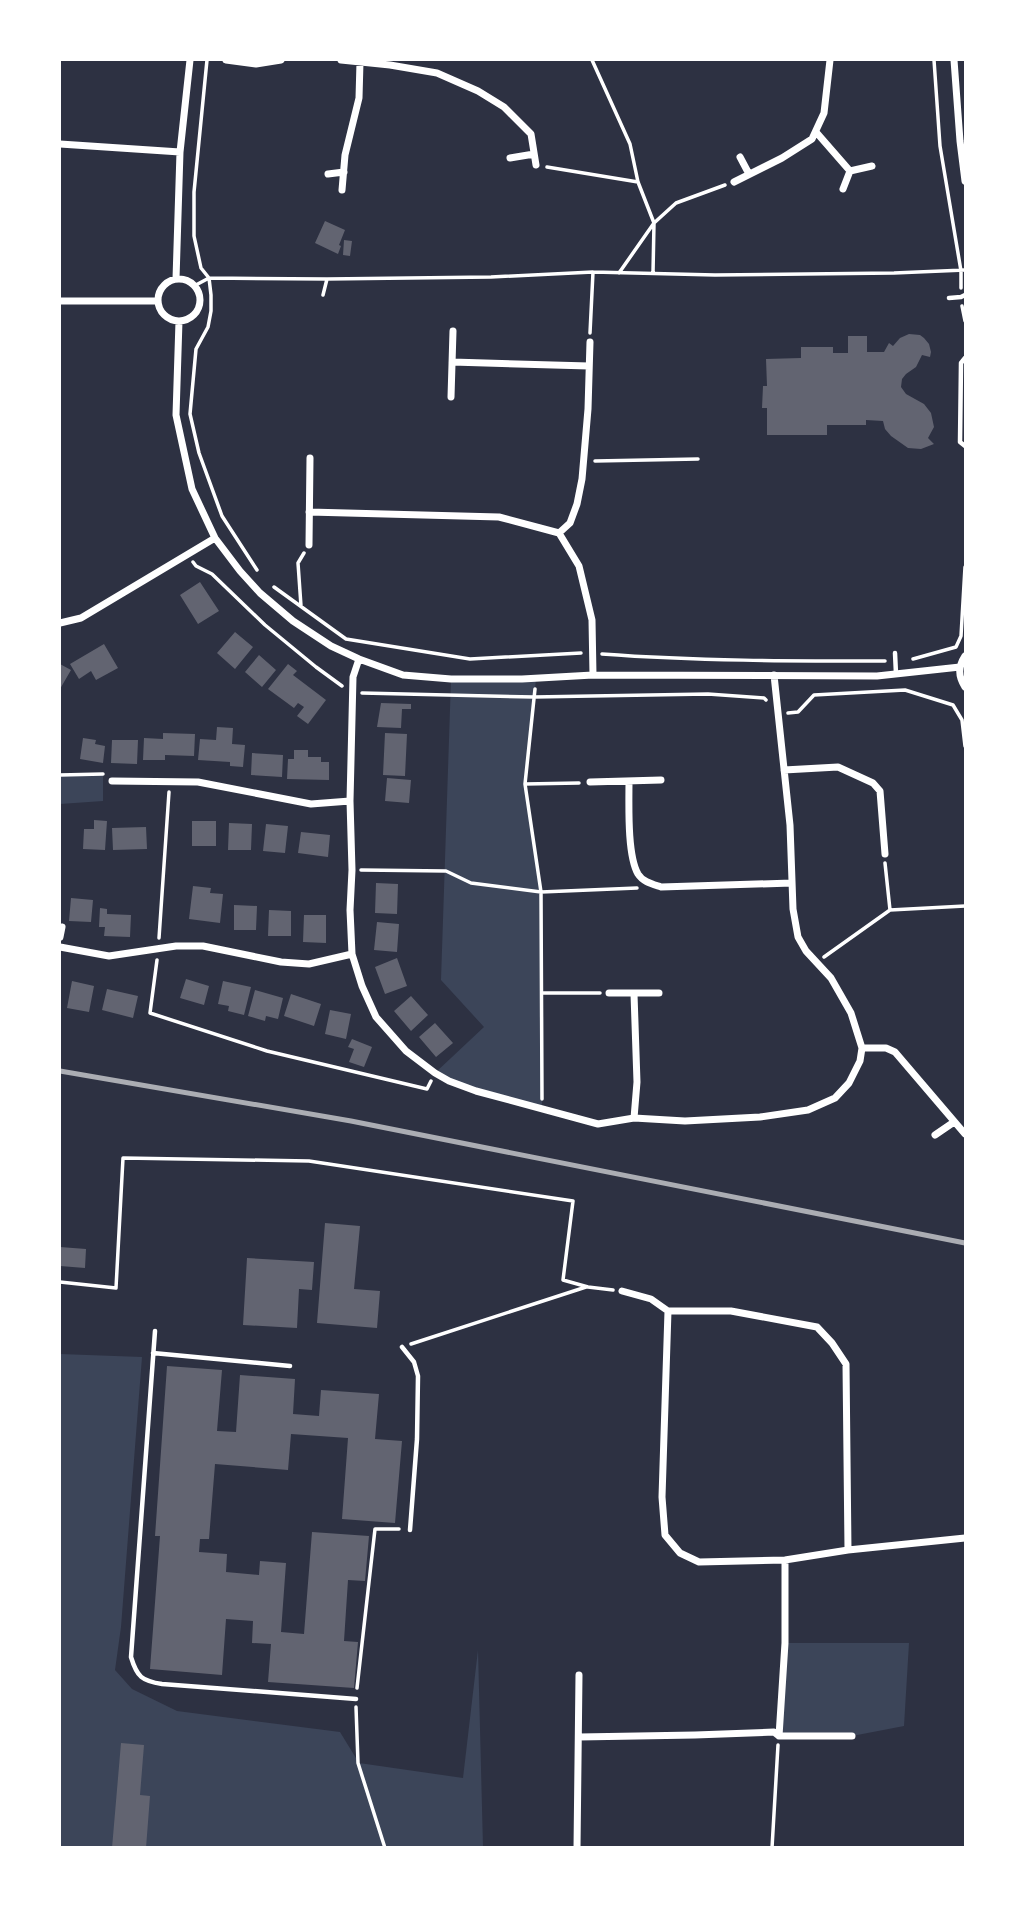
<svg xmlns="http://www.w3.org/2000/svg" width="1025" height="1907" viewBox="0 0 1025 1907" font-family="'DM Sans',sans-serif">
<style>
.green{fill:#3c4559}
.building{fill:#626471}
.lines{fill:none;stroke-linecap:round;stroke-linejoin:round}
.path{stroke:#fff;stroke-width:3.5}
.service{stroke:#fff;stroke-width:4.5}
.minor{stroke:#fff;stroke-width:7}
.rail{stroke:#abadb3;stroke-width:5}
</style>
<rect width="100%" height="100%" fill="#2d3142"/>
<path class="green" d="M451,679H536L525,784L541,892L542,1108L476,1091L435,1073L484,1027L441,980Z
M60,773H103V801L60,804Z
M60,1354L142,1357L121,1627L115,1670L132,1689L177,1711L340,1732L359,1763L463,1778L478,1650L483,1847L60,1848Z
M785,1643H909L904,1726L852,1736H779Z"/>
<path class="building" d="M325,221L345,230L339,245L341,246L338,254L315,243Z
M344,240L352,241L350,256L343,255Z
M909,334L920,335L924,338L929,344L931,352L930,357L922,355L916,367L906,374L902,379L901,387L906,394L924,404L931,413L934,427L928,438L934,444L921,449L908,448L891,436L885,429L883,421L866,420V425H827V435H767V408H762L763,386H767L766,359L801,358V347H833V353H848V336H867V352H884L889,343L893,346L900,338Z
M200,582L219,611L198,624L180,595Z
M235,632L253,647L235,669L217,653Z
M104,644L118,668L96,680L91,671L79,679L70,664Z
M259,655L276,670L262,687L245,672Z
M60,664L71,670L60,689Z
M288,664L297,671L293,675L326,700L308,724L297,716L304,707L298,703L294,708L268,689Z
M381,703L411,704V709H402L401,728L377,727Z
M217,727L233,728L232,744L245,745L243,767L230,766V762L198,760L200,739L216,740Z
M163,733L195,734L194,756L165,755V760H143L144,738L163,739Z
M385,733L407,734L405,776L383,775Z
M83,738L96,740L95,744L105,746L103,763L80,759Z
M112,740H138L137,764L111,763Z
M294,750H308V757H321V762H329V780L287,779L288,759H294Z
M252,753L283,755L282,777L251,775Z
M387,778L411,780L409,803L385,801Z
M94,820L107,821L105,850L83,849L84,829H94Z
M192,821H216V846H192Z
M229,823L252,824L251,850H228Z
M266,824L288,826L285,853L263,851Z
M146,827L147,849L113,850L112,828Z
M301,832L330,835L328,857L298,853Z
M376,883L398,884L397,914L375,913Z
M193,886L211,888L210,893L223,894L220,923L189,919Z
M71,898L93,900L91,922L69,921Z
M234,905L257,906L256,930H234Z
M100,908L107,909V914L131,915L130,937L104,936L105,927H99Z
M269,910L291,911V936H268Z
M304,915H326V943L303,942Z
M377,922L399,924L397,952L374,950Z
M397,958L407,986L385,994L375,967Z
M186,979L209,986L204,1005L180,998Z
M72,981L94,986L89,1012L67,1008Z
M223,981L251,987L244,1015L228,1011L229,1006L218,1004Z
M107,989L138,996L133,1018L102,1010Z
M255,990L283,998L278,1019L266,1016L265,1021L248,1016Z
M291,994L321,1004L314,1026L284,1016Z
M411,996L428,1015L411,1031L394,1011Z
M330,1010L351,1014L346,1039L325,1034Z
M435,1023L453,1043L436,1057L419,1037Z
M352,1039L372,1047L364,1067L349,1062L354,1049L348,1047Z
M325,1223L360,1226L354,1289L380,1291L377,1328L317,1323Z
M60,1247L86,1249L85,1268L60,1266Z
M247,1258L314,1262L312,1290L299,1289L297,1328L243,1325Z
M167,1366L222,1370L217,1431L236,1432L240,1375L295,1379L293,1414L319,1416L321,1390L379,1394L375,1439L402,1441L395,1523L342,1519L348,1438L291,1434L288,1470L215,1464L209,1539H200L199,1552L227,1554L226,1572L259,1575L260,1561L286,1563L281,1632L304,1634L312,1532L369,1536L365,1581L348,1580L344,1641L358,1642L354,1688L268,1682L271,1644L252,1643L253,1621L226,1619L222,1675L150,1669L160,1536H155Z
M121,1743L144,1745L140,1795L150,1796L146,1848H112Z"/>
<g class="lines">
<path class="path" d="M207,60L194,192V236L201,268L209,278L211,295V311L208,327L196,349L190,414L199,453L222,516L257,570
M592,60L630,144L638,182L654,223L653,273
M934,60L940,146L961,271V288
M547,167L638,182
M619,273L654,223L676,203L725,185
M194,286L209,278L327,279L491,277L593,272L715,275L894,273L965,270
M323,295L327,279
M962,306L965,321
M590,333L593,272
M595,461L698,459
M193,562L196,566L212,574L265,625L316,667L342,686
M274,587L346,639L470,659L581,653
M301,606L298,563L304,553
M602,654C697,661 790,661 885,661
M913,659L956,647L961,636L965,567
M535,689L525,784L541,892L542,1099
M362,693L534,697L708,694L764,698L766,700
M788,713L798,712L814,695L905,690L953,705L962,720L965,746
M60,775L103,774
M525,784L579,783
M885,863L890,910
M361,870L446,871L471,883L541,892L637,888
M159,938L169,792
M824,957L890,910L965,906
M157,960L150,1013L267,1051L427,1089L431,1081
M543,993H600
M60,1282L116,1288L123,1158L309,1161L573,1201L563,1280L588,1287L613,1290
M411,1344L586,1287
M357,1688L375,1529H399
M356,1707L358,1763L385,1848
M772,1848L778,1745"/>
<path class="service" d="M949,298L961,297L965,295
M965,358L961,363L960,442L965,446
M895,653L896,674
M155,1331L131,1657C137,1677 142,1681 162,1684L356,1699
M402,1347L414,1362L418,1376L417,1439L410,1530
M153,1353L290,1366"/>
<path class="minor" d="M226,60L256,64L281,60
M341,60L390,65L437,73L478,91L504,107L531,134L536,165
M954,60L960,141L965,181
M816,132L850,171
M60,144L180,152
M740,157L749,174
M510,158L534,154
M328,174L344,172
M734,182L782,158L812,139L824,113L830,60
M843,189L850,171L872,166
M342,190L345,155L359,98L360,62
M176,279L180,152L190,60
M158 300a21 21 0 1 1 42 0a21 21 0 1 1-42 0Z
M60,301H158
M179,321L176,415L192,489L215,538L240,571L260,593L293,621L331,646L359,659L403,675L451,679H522L593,675L877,676L960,667
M452,362L589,366
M451,397L453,331
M309,512L499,517L559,533L579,566L592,620L593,675
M559,533L570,523L577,504L582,479L588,409L590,342
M309,545L310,458
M60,623L81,618L215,538
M965,656C958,667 958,676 965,687
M359,659L353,677L350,801L352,870L350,910L352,954L362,986L376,1017L406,1051L435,1073L449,1081L476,1091L598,1124L634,1118L685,1121L760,1117L808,1110L835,1098L849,1083L860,1061L862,1048L851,1013L831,978L806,951L798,937L793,909L790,825L774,675
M784,770L838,767L873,783L880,791L885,854
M112,781L198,782L311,804L350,801
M629,781C629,804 627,855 638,874C643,882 652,884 661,887L792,883
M590,782L661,780
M60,937L62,927
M60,947L109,956L176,946H203L281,962L309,964L352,954
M609,993H659
M862,1048H886L895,1052L965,1134
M634,1118L637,1082L634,994
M935,1135L954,1122
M622,1291L651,1299L668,1311H731L817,1327L832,1343L846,1364L848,1550
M668,1311L662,1497L665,1535L680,1553L699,1562L785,1560L848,1550L965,1538
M779,1736L785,1643V1560
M579,1737L695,1735L774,1732L779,1736H852
M577,1848L579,1675"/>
<path class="rail" d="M60,1071L351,1121L965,1243"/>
</g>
<rect width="1025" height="1907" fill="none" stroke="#ffffff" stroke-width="122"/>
</svg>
